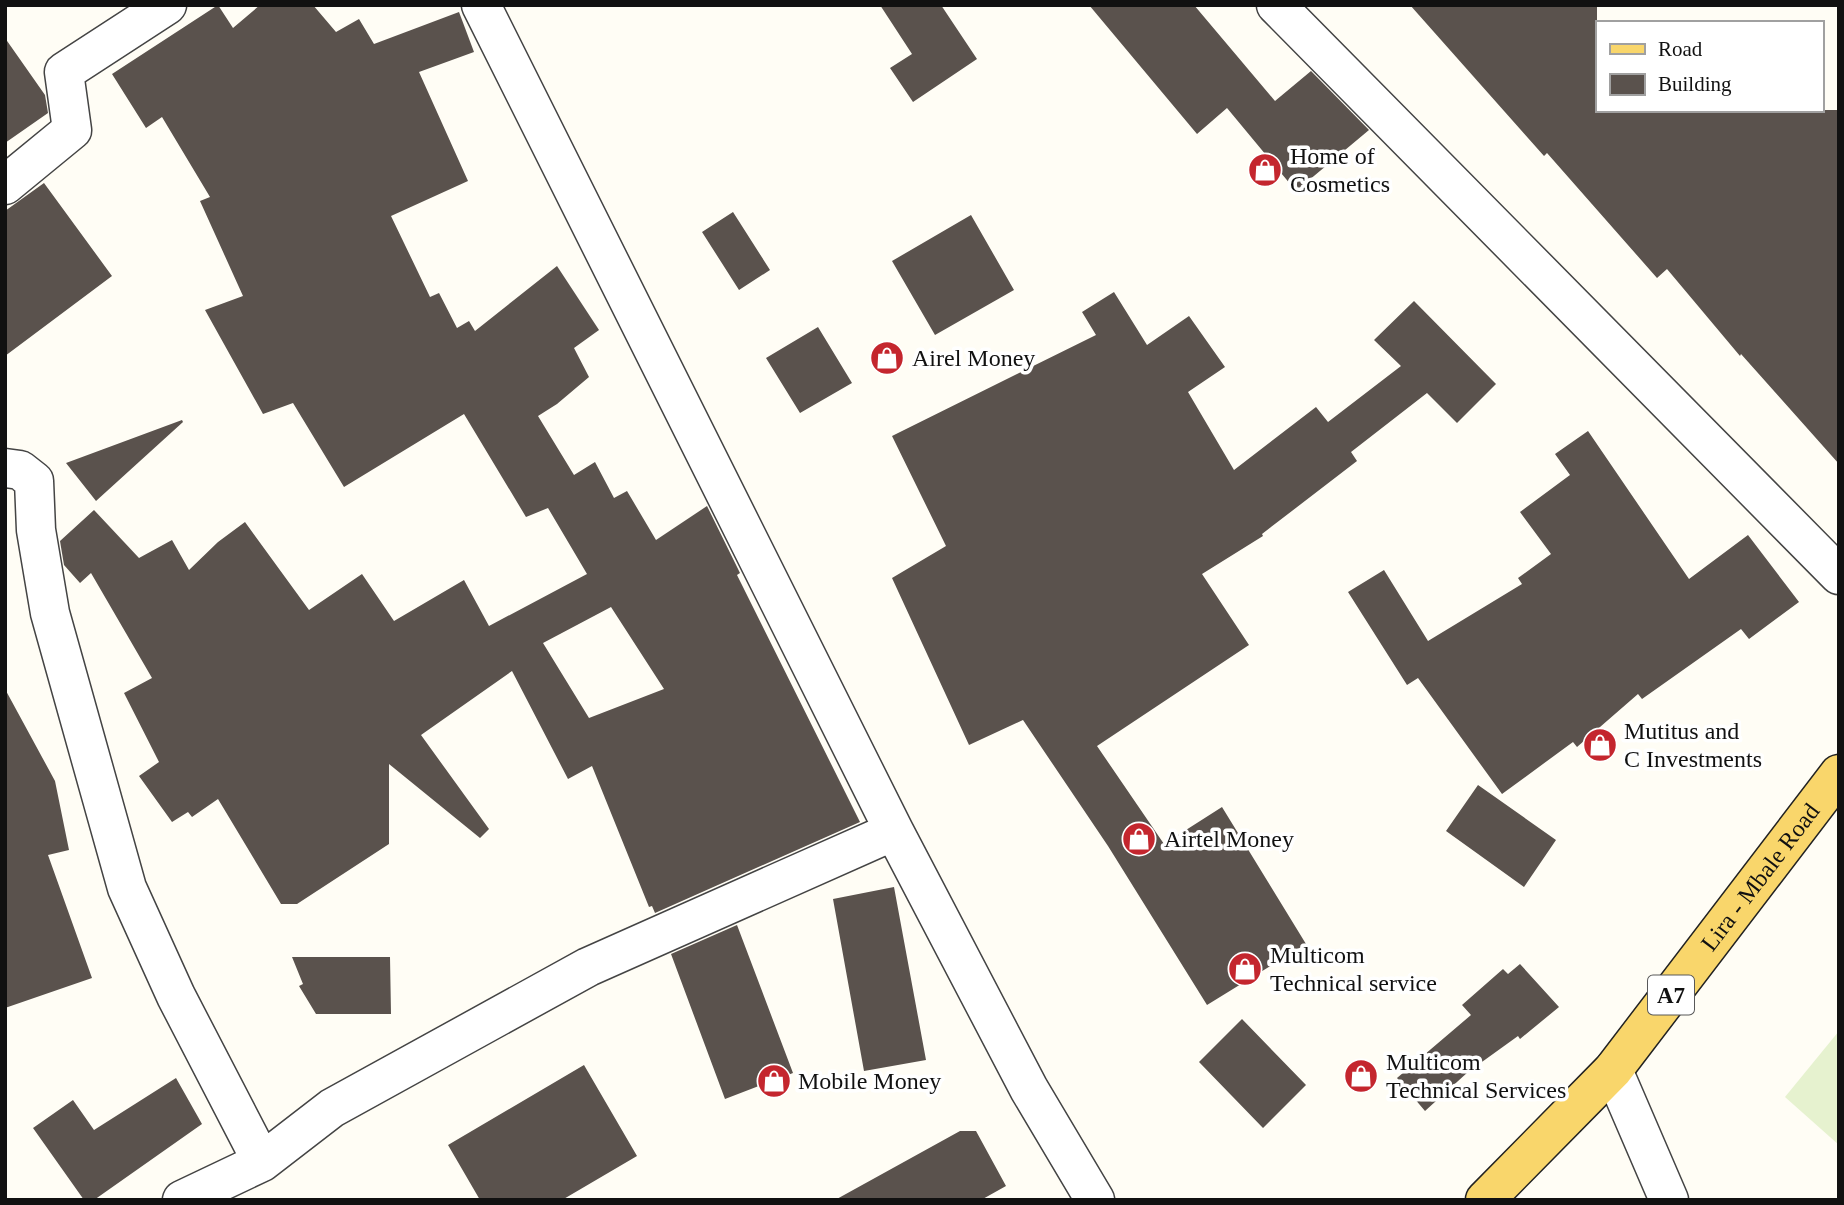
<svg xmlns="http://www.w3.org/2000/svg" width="1844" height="1205" viewBox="0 0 1844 1205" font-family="'Times New Roman',serif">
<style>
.pitch{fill:#e6f2cf}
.building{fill:#5a524d;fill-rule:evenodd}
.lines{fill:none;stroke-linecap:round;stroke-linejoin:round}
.minor-casing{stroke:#444;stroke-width:41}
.major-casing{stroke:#222;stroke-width:41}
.minor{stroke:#fff;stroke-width:38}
.major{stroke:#f9d66b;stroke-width:38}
.labels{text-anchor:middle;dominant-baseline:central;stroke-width:7;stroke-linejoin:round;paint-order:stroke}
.shield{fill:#fff;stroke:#585858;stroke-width:2}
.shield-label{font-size:23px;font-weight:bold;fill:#111}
.poi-label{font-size:24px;fill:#111;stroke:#fff;text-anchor:start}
.street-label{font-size:24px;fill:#111;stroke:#fff}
</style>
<rect width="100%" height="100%" fill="#fffdf5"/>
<path class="pitch" d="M1839,1031V1145L1785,1097Z"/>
<path class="building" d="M218,5L233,28L260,5H313L336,32L359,19L374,44L459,12L474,52L419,72L468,181L391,216L430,297L439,293L457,328L469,321L475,331L557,266L599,330L574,348L589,377L557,404L538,416L574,475L595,462L614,498L627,491L656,540L707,506L740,573L737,575L860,822L655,913L652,906L649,907L592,766L568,779L512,671L421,735L489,829L480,838L389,764V844L297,904H281L218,799L192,817L188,812L172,822L139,776L159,762L124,693L152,678L91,573L80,583L64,565L60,541L94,510L139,558L172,540L189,570L218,542L245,522L309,610L362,574L394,621L464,580L489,626L587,574L548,508L526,517L464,414L344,487L293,403L263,414L205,310L243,296L200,201L210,197L162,117L146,128L112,74ZM611,607L664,689L589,718L543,643Z
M880,5H941L977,59L913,102L890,68L912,54Z
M1089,5H1194L1275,101L1311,71L1369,130L1296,191L1227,108L1197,134Z
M1410,5H1597V110H1839V464L1741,354L1740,356L1667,269L1657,278L1547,153L1544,156Z
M5,38L45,95L48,113L5,143Z
M44,183L112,276L5,356V211Z
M733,212L770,270L739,290L702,232Z
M971,215L1014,290L935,335L892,261Z
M1114,292L1147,345L1189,316L1225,367L1188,392L1234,470L1316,407L1328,422L1401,366L1374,340L1414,301L1496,384L1457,423L1427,393L1351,452L1357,461L1262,534L1263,536L1202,574L1249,645L1097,746L1164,844L1222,807L1306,944L1207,1005L1108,846L1023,720L969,745L892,578L946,546L892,436L1096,335L1082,312Z
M818,327L852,383L800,413L766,358Z
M182,420L183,422L96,501L66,463Z
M1588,431L1689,579L1748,535L1799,602L1749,639L1741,629L1642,699L1638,694L1577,747L1573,742L1502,794L1418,678L1407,685L1348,592L1384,570L1428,641L1522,584L1518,578L1551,554L1520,512L1570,475L1555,454Z
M5,689L55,781L69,850L48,855L92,978L5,1008Z
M1478,785L1556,840L1524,887L1446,831Z
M894,887L926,1060L864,1071L833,899Z
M737,925L793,1073L725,1099L671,954Z
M292,957H390L391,1014H316L299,986L303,984Z
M1520,964L1559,1007L1520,1039L1518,1036L1468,1072L1425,1111L1397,1078L1471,1015L1462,1005L1503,969L1508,974Z
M1242,1019L1306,1085L1263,1128L1199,1062Z
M584,1065L637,1156L562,1200H480L448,1145Z
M176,1078L202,1124L94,1200H84L33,1128L73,1100L94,1130Z
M960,1131H976L1006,1186L981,1200H835Z"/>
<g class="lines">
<g class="minor-casing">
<path id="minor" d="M481,5L894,831L1029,1089L1095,1200
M1276,5L1839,575
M5,185L72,130L64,72L167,5
M5,468L20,470L34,481L36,530L50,613L127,888L176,996L262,1162
M1613,1070L1669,1200
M182,1200L262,1162L332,1108L588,967L894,831"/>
</g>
<g class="major-casing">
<g id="major">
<path id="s1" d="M1485,1200L1613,1070L1839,774"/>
</g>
</g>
<use href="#minor" class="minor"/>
<use href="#major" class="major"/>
</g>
<defs>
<g id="shop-disc" transform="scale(1.75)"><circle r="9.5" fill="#c4262e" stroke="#fff"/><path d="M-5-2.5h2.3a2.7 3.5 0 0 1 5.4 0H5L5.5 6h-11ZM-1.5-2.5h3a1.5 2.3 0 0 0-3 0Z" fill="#fff"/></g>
</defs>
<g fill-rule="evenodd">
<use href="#shop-disc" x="1265" y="170"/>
<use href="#shop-disc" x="887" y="358"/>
<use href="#shop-disc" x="1600" y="745"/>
<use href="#shop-disc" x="1139" y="839"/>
<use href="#shop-disc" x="1245" y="969"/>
<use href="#shop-disc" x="1361" y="1076"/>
<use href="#shop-disc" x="774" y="1081"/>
</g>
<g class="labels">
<rect class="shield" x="1648" y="975.5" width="46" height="39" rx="5"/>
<g class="shield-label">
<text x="1671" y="995">A7</text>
</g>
<g class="poi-label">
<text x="1290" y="156">Home of<tspan x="1290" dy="28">Cosmetics</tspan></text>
<text x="912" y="358">Airel Money</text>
<text x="1624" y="731">Mutitus and<tspan x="1624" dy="28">C Investments</tspan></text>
<text x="1164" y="839">Airtel Money</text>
<text x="1270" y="955">Multicom<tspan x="1270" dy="28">Technical service</tspan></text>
<text x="1386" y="1062">Multicom<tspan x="1386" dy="28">Technical Services</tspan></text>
<text x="798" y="1081">Mobile Money</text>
</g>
<g class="street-label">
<text stroke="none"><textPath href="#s1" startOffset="425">Lira - Mbale Road</textPath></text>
</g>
</g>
<rect width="1844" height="1205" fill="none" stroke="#111111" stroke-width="14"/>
<rect x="1596" y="21" width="228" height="91" fill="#ffffff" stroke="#a0a0a0" stroke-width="2"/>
<rect x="1610" y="44" width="35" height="10" fill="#f9d66b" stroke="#a0a0a0" stroke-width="2"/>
<text x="1658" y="56" font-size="21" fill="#111111">Road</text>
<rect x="1610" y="74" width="35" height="21" fill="#5a524d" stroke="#a0a0a0" stroke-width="2"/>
<text x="1658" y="91" font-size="21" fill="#111111">Building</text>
</svg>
